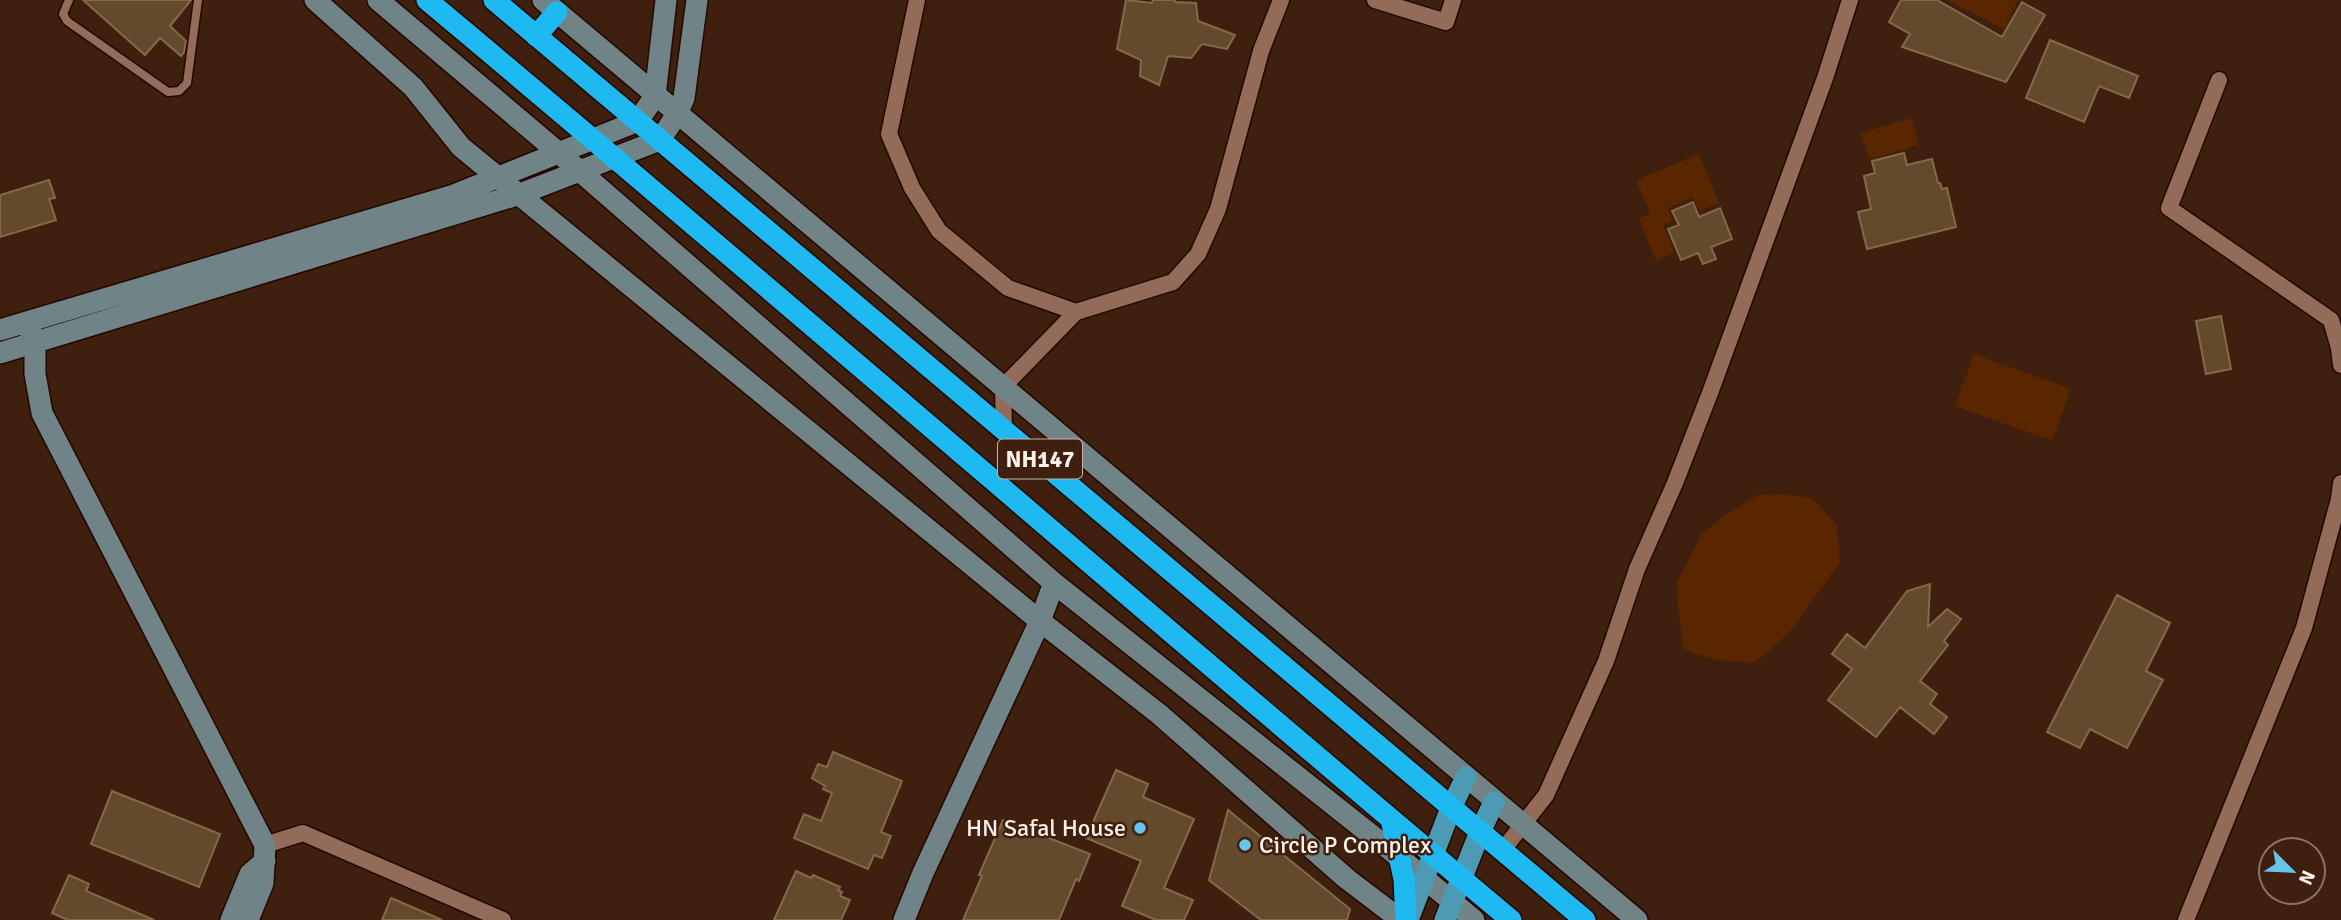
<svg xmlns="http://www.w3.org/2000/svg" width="2341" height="920" viewBox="0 0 2341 920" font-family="Signika,sans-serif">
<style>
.green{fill:#5a2600}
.building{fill:#644a2c;stroke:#85694a;stroke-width:2}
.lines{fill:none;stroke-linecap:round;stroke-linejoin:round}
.lane-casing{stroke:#240700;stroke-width:11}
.street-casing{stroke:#240700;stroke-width:19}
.secondary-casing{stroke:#240700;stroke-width:24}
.primary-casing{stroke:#240700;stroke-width:24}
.highway-casing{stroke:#240700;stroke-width:24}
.lane{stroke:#926c58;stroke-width:8}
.street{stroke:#926c58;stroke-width:16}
.secondary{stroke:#708386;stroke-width:21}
.primary{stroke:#4d9ab4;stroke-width:21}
.highway{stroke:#1fb9f1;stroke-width:21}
.poi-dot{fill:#66c4ef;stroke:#3f1f0d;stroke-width:2.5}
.labels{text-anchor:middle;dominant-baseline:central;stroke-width:5;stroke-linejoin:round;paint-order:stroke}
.shield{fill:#3f1f0d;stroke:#c5b3a8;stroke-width:2}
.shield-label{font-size:23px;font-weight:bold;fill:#fff2eb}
.poi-label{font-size:24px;fill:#fff2eb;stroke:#3f1f0d;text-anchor:end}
</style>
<rect width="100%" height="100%" fill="#3f1f0d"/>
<path class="green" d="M1947,0H2018L2004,29Z
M1912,118L1919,145L1869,159L1861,133Z
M1699,154L1719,203L1700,211L1693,197L1668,208L1673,221L1663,225L1674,253L1656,261L1639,219L1650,213L1636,180Z
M1974,354L2071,389L2052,441L1955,406Z
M1781,494L1812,498L1837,525L1840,563L1788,634L1755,663C1729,661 1706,661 1683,648L1678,608L1677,582L1701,535L1721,518L1757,495Z"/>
<path class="building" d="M83,0H191L170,26L186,41L184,52L181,56L160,38L145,55Z
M1126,0L1152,3L1153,0H1175V2L1196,3L1198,21L1235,35L1227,49L1202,44L1191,58L1168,56L1159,85L1140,76L1141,60L1117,49Z
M1901,0H1937L2002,37L2022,2L2045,15L2006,82L1902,47L1910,34L1889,22Z
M2050,40L2138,76L2129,98L2099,86L2084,122L2026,98Z
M1904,153L1907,165L1932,159L1938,183H1940L1942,189L1947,188L1956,227L1867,249L1858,212L1871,209L1864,176L1875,173L1872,161Z
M49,180L55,198L49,199L56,220L0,237V195Z
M1693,202L1699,217L1720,208L1732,239L1711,247L1716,259L1703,264L1698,253L1681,260L1668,229L1679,225L1672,211Z
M2221,316L2231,369L2206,374L2196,321Z
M1930,584L1928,627L1947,609L1961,619L1944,641L1948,645L1920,681L1937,694L1930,704L1947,717L1934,734L1900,707L1876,737L1828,700L1852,669L1832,654L1847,634L1865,648L1907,591Z
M2117,595L2170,623L2146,671L2163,680L2127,748L2090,729L2080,748L2047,732Z
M833,752L902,781L881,832L891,836L882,858L874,855L868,869L794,838L804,814L821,821L832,793L823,789L825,786L812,778L818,764L827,767Z
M1116,770L1148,784L1143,797L1194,819L1164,888L1193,900L1184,920H1156L1122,906L1141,861L1086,838Z
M112,791L220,834L199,887L91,844Z
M1228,810L1350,909L1347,920H1261L1209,880Z
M1003,820L1090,854L1079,881L1076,879L1059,920H963L982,876L979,875Z
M796,871L811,878L813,875L840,887L838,890L842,892L840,896L850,900L841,920H774Z
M69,875L89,884L86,891L154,920H68L52,913Z
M391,898L442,920H382Z"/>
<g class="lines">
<g class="lane-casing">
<path id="lane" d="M69,0L63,14L67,21L168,92L179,91L187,83L198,0"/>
</g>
<g class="street-casing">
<path id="street" d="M917,0L889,134L912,188L939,231L1008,288L1076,312
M1375,0L1446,22L1453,0
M2219,80L2169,208L2331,320L2339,348L2341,365
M1004,429L1003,387L1076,312L1173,282L1198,254L1218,209L1261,51L1281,0
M265,845L303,833L503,920
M1502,851L1546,795L1606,661L1637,569L1675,483L1710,393L1825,78L1850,0
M2186,920L2304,628L2339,499L2341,483"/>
</g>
<g class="secondary-casing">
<path id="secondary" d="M315,0L413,87L461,147L1040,621L1159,714L1347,879L1401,920
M378,0L559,153L1054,583L1399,857L1474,920
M543,0L1637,920
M0,330L454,195L638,121L655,96L666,0
M30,330L35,342V374L42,413L265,845L263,883L248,920
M0,353L520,194L660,140L677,114L684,98L697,0
M231,920L250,874L265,861
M904,920L923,873L1040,621L1054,583"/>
</g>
<g class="primary-casing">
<path id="primary" d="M1408,920L1451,808L1466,777
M1445,920L1480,832L1494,802"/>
</g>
<g class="highway-casing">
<path id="highway" d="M427,0C791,304 1148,616 1511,920
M494,0L1585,920
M536,36L557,12
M1391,819L1404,879L1406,920"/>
</g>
<use href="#lane" class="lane"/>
<use href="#street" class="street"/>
<use href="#secondary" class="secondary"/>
<use href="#primary" class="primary"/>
<use href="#highway" class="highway"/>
</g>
<g class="poi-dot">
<circle cx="1140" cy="828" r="7"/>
<circle cx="1245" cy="845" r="7"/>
</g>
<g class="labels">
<rect class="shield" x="998" y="439.5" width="84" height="39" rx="5"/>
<g class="shield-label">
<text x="1040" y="459">NH147</text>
</g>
<g class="poi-label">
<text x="1126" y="828">HN Safal House</text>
<text x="1259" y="845" text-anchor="start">Circle P Complex</text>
</g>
</g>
<g transform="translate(2292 871) rotate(114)"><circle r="33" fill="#3f1f0d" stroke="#8c7366" stroke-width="2"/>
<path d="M0-5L12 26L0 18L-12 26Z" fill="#66c4ef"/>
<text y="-10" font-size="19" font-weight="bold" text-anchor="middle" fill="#fff2eb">N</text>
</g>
</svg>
